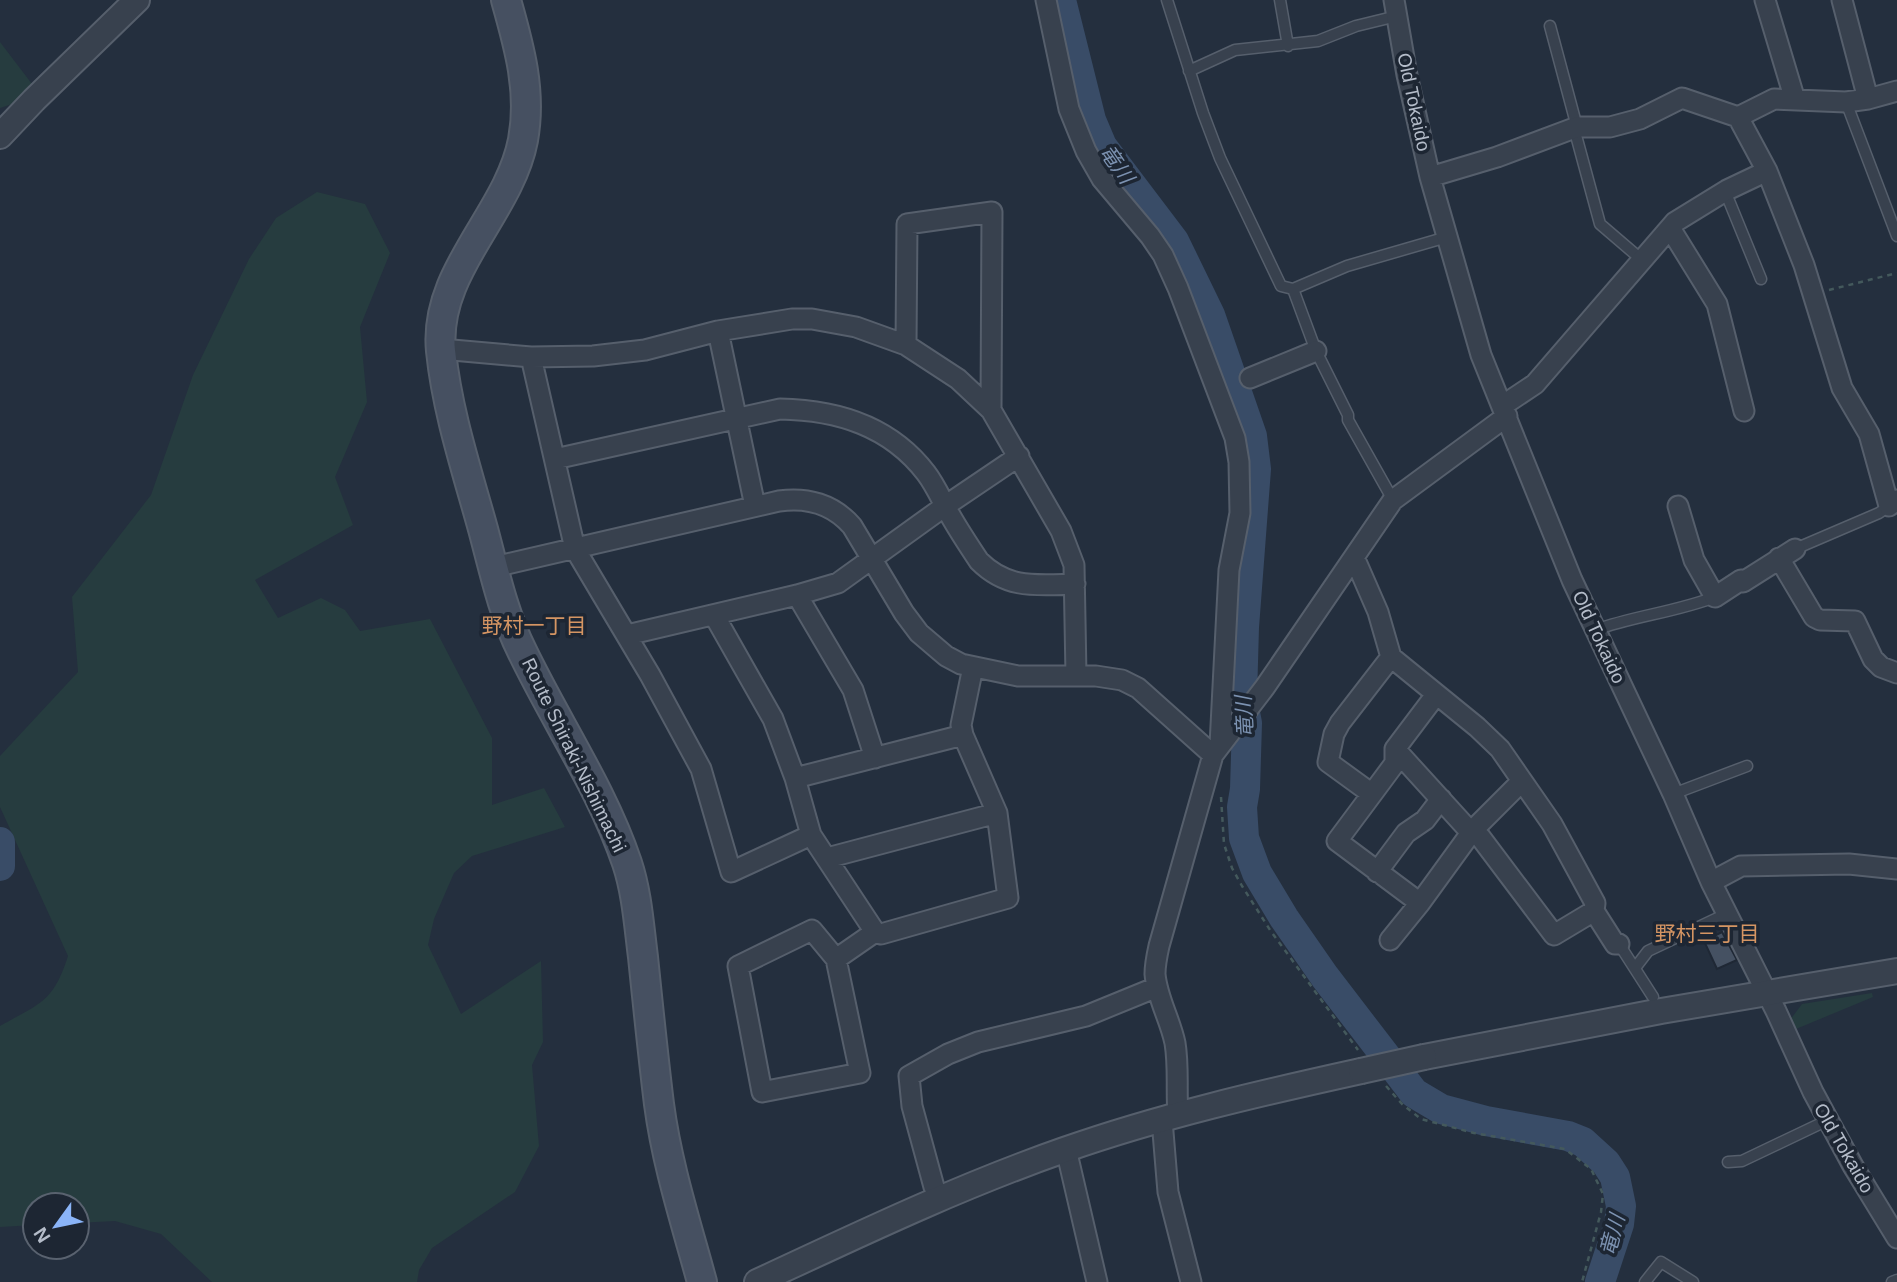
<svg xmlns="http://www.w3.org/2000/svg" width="1897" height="1282" viewBox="0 0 1897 1282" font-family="Arial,'Noto Sans JP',sans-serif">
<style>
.green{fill:#263c3f}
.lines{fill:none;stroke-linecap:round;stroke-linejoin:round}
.river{stroke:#394c67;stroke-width:30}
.building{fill:#455162;stroke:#1f2835;stroke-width:2}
.service-casing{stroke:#565f6c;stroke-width:13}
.minor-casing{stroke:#565f6c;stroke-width:23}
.tertiary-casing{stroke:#565f6c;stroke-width:28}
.secondary-casing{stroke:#565f6c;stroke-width:32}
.path{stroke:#44595c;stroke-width:2.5;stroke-dasharray:5 5;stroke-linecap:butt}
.service{stroke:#38414e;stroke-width:10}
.minor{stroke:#38414e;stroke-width:19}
.tertiary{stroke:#38414e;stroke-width:24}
.secondary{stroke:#465061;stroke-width:28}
.tertiary-bridge-casing{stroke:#565f6c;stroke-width:28;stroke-linecap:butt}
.tertiary-bridge{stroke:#38414e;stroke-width:24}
.labels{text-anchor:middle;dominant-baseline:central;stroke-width:7;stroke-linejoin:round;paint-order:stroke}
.street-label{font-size:19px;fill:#b4bcc9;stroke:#1d2633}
.water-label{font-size:21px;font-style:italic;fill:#7c92b1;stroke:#1d2633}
.neighbourhood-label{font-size:21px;fill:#d59563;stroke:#1d2633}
</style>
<rect width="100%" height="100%" fill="#242f3e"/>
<path class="green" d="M0,42L32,84L15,103L0,108Z
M317,192L365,204L390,253L360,327L367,402L335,477L353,525L255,580L278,618L321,598L345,610L360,631L430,619L492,738V805L544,788L565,827L472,856L454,873L434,919L428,945L461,1014L541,961L543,1042L532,1065L539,1146L515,1192L432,1248L419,1270L417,1282H212L161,1234L115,1221L77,1223V1205H35V1225L0,1227V1026C40,1003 53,1003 68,956L0,807V756L78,672L72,597L151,495L193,375L249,259L276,218Z
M1872,993L1873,997L1796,1029L1790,1020L1802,1004Z"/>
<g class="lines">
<path class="river" d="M1061,0L1091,120L1102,146L1174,241L1210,315L1252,436L1256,469L1244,627L1242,697L1247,723L1245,789L1242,807L1244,838L1257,873L1284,918L1325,977L1414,1093L1441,1109L1486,1121L1568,1136L1583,1142L1606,1163L1615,1177L1621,1206L1619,1224L1600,1282
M0,842V866"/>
</g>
<path class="building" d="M1722,932L1737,960L1717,969L1704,941Z"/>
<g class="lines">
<g class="service-casing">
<path id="service" d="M1167,0L1203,113L1220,158L1281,286L1293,289L1316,351L1348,415V420L1393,500
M1280,0L1288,46
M1550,26L1577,127
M1189,71L1235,50L1318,41L1356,26L1397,16
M1846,102L1897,236
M1574,128L1600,224L1642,260
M1725,191L1761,279
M1293,289L1347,266L1447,237
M1795,549L1879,513L1889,506
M1595,630C1634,616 1676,612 1715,597
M1673,794L1747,766
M1619,944L1653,997
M1635,968L1648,951L1726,914
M1728,1162L1742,1161L1828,1120
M1645,1282L1661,1262L1693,1282
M1892,1282L1897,1280"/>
</g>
<g class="minor-casing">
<path id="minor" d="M1046,0L1069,109L1086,151L1102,179L1150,236L1163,255L1178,288L1235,438L1239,462L1240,513L1229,570L1220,745
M1394,0L1407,75L1430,177L1481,355L1572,580L1673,794L1711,882L1776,1011L1813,1092L1853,1166L1897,1238
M1765,0L1795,100
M1842,0L1868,99
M1738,117L1774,99L1846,102L1868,99L1897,91
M1430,177L1497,157L1577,127H1610L1640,119L1682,98L1738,117L1767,171L1804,265L1842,388L1869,434L1889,506L1897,500
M1670,228L1717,304L1744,411
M718,331L755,506
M906,345L907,224L992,212L991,410
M441,349L531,357L593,356L645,350L718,331L792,319H812L856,327L906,345L958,379L991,410L1061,531L1074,565L1076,676
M531,357L575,549L650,675L701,769L731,872L811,835
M1250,378L1316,351
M1502,406L1535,384L1675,222L1727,190L1767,171
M555,459L780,409C838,410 890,426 926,473C936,486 942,501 950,515C959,531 969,546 979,561C1008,590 1038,585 1075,584
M1678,506L1694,560L1715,597L1741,580L1743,582L1795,549
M1354,557L1378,612L1391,657
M1779,558L1814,617L1820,620L1855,621L1873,659L1881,667L1897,673
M494,567L779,501C807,497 833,504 852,526L904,613L919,633L946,656L961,664L1018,676H1096L1122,680L1138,688L1213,755
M797,595L853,690L875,758
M714,615L773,719L795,778L811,835L875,932L881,934L1008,898L997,813L963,735L961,725L973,667
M627,635L797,595L838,583L945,506L1019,456
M1435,696L1395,749L1465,826L1473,830L1521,782
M795,778L963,735
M1372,794L1395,763V749
M827,858L997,813
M1377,872L1406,833L1425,820L1441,799
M1711,882L1741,866L1849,864L1897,869
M1420,903L1473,830L1481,838L1554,935L1594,911
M812,930L836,959L860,1073L762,1092L738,966Z
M1390,940L1420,903L1337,841L1372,794L1328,762L1334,734L1340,723L1391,657L1477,727L1500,749L1552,824L1595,903L1594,911L1615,944H1619
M836,959L875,932
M1178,1115C1176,1091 1179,1067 1175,1043C1170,1019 1157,998 1155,974C1155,965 1157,955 1159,946L1213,755L1265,687L1393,500L1507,416
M1162,1120L1168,1192L1191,1282
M1066,1149L1097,1282
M934,1187L912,1106L909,1076L948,1054L978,1042L1086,1016L1157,987"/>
</g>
<g class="tertiary-casing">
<path id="tertiary" d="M0,136L34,100L137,0
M1424,1057L1661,1011L1897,971
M757,1282C858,1235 958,1187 1064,1150C1161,1116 1261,1093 1361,1071"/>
</g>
<g class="secondary-casing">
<path id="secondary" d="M506,0C519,46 532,91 523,140C509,214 433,271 441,351C447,411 467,471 483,529C494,570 503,613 522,651C556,722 602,789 627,863C637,893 639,926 643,957C648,1006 653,1055 659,1104C667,1165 686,1223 702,1282"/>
</g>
<path class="path" d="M1829,290L1897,273
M1221,797L1224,844L1232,868L1242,886L1270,930L1358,1050
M1386,1086L1402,1104L1421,1119L1474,1133L1565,1149L1591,1169L1603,1194L1601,1212L1582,1282"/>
<use href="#service" class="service"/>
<use href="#minor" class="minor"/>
<use href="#tertiary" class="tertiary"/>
<use href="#secondary" class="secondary"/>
<g class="tertiary-bridge-casing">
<path id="tertiary-bridge" d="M1361,1071L1424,1057"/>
</g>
<use href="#tertiary-bridge" class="tertiary-bridge"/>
</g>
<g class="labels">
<g class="street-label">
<text transform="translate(1414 102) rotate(78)">Old Tokaido</text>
<text transform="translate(1599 637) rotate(65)">Old Tokaido</text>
<text transform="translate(574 755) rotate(64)">Route Shiraki-Nishimachi</text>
<text transform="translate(1844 1148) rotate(60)">Old Tokaido</text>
</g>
<g class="water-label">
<text transform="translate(1117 164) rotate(55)">竜川</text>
<text transform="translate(1244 717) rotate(-93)">竜川</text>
<text transform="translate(1612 1235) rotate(-75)">竜川</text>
</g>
<g class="neighbourhood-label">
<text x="534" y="625">野村一丁目</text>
<text x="1707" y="933">野村三丁目</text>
</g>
</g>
<g transform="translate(56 1226) rotate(237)"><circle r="33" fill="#1d2633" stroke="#59626f" stroke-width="2"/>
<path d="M0-5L12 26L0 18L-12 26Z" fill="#8ab4f8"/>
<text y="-10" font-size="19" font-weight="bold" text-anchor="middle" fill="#b4bcc9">N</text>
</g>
</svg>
